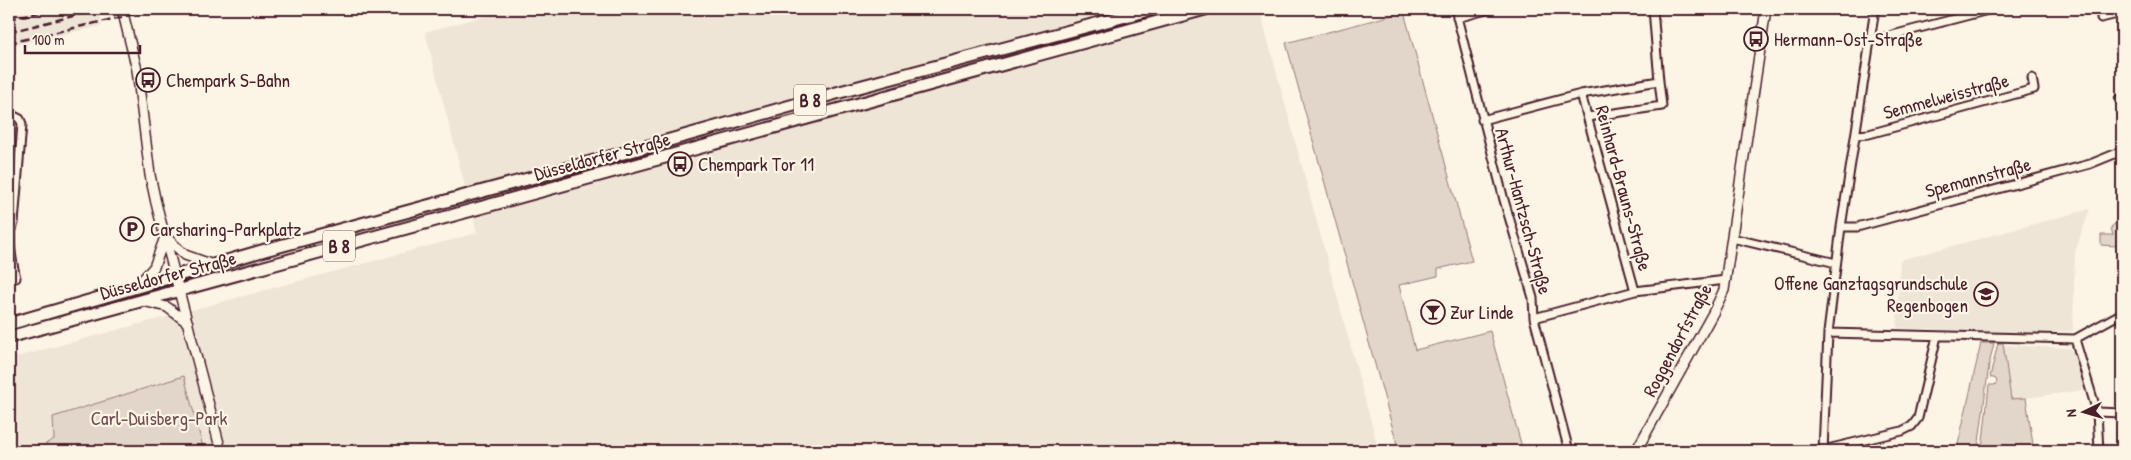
<svg xmlns="http://www.w3.org/2000/svg" width="2131" height="460" viewBox="0 0 2131 460" font-family="'Patrick Hand',sans-serif">
<style>
.built{fill:#eee5d7}
.green{fill:#e2d5ca;stroke:#967a7a}
.lines{fill:none;stroke-linecap:round;stroke-linejoin:round}
.minor-casing{stroke:#4a1f2b;stroke-width:11}
.tertiary-casing{stroke:#4a1f2b;stroke-width:12}
.primary-casing{stroke:#4a1f2b;stroke-width:15}
.minor{stroke:#fcf5e5;stroke-width:7}
.tertiary{stroke:#fcf5e5;stroke-width:9}
.primary{stroke:#fcf5e5;stroke-width:11}
.rail{stroke:#4a1f2b;stroke-width:2.5;stroke-dasharray:8 4;stroke-linecap:butt}
.labels{text-anchor:middle;dominant-baseline:central;stroke-width:4.5;stroke-linejoin:round;paint-order:stroke}
.shield{fill:#fcf5e5;stroke:#7f5f63;stroke-width:1}
.shield-label{font-size:18px;font-weight:bold;fill:#4a1f2b}
.poi-label{font-size:19px;fill:#4a1f2b;stroke:#fcf5e5;text-anchor:start}
.street-label{font-size:19px;fill:#4a1f2b;stroke:#fcf5e5}
.park-label{font-size:19px;fill:#704c53;stroke:#fcf5e5}
</style>
<rect width="100%" height="100%" fill="#fcf5e5"/>
<filter id="ink" filterUnits="userSpaceOnUse"><feTurbulence type="fractalNoise" baseFrequency=".02" numOctaves="2"/><feDisplacementMap in="SourceGraphic" scale="10" xChannelSelector="R" yChannelSelector="G"/><feConvolveMatrix kernelMatrix="1 2 1 2 8 2 1 2 1" color-interpolation-filters="sRGB"/></filter>
<g filter="url(#ink)">
<path class="built" d="M29,9H99L102,26L9,46V14Z
M511,9H1286L1261,15L1379,451H9V359L477,233L425,32Z
M2090,209L2075,252L2073,331L2040,333L1897,328L1900,260Z
M2003,345L2069,348L2073,352L2085,390L2011,400Z"/>
<path class="green" d="M1404,12L1472,261L1438,269V276L1399,285L1415,350L1490,331L1523,451H1399L1286,43Z
M2114,224L2118,225L2119,235L2116,246L2101,245V235H2113L2111,228Z
M1981,343H1994L1989,365L1979,442L1975,451H1952L1957,449Z
M1998,343H2003L2011,399L2026,398L2034,451H1980L1983,441L1989,385H1995L1997,382L1996,379L1990,377Z
M184,376L204,451H34L54,439L53,417Z"/>
<g class="lines">
<g class="minor-casing">
<path id="minor" d="M1455,9L1504,200L1533,298L1534,318L1569,451
M1653,9L1659,81
M1457,18L1490,9
M2101,18L2122,13
M1870,41L1992,9
M1581,94L1635,291
M2119,99L2122,98
M9,116L12,115L20,119L22,124L14,223C7,240 12,260 16,278
M1482,120L1581,94L1659,81L1662,106L1588,117
M1856,135L1869,134L2034,89L2032,78
M1841,227H1857L2090,164L2122,151
M1732,238L1836,263
M1534,318L1635,291L1726,280
M1828,333L2075,339L2122,313
M2075,339L2097,412L2099,451
M2097,412L2122,413
M1823,450L1902,431L1912,426L1918,418L1937,336
M1823,451L1828,333L1841,227L1875,9"/>
</g>
<g class="tertiary-casing">
<path id="tertiary" d="M122,9L137,70L150,175L156,203L221,451
M167,238L185,255L213,265
M137,286L154,267L165,237
M143,301L167,307L188,323
M1636,451L1713,313L1724,290L1766,9"/>
</g>
<g class="primary-casing">
<path id="primary" d="M9,324L265,250L620,154L840,92L1152,9
M9,337L1205,9"/>
</g>
<use href="#minor" class="minor"/>
<use href="#tertiary" class="tertiary"/>
<use href="#primary" class="primary"/>
<path class="rail" d="M9,19L52,9
M9,32L101,9
M9,43L156,9"/>
</g>
</g>
<defs>
<g id="bus-ring" transform="scale(1.25)"><circle r="9.5" fill="#fcf5e5" stroke="#4a1f2b" stroke-width="1.5"/><path d="M-5-6H5V4H4V6H2V4H-2V6H-4V4H-5ZM-3.5-4V0h7V-4ZM-3.5 1.2v1.5H-2V1.2ZM2 1.2v1.5H3.5V1.2Z" fill="#4a1f2b"/></g>
<g id="parking-ring" transform="scale(1.25)"><circle r="9.5" fill="#fcf5e5" stroke="#4a1f2b" stroke-width="1.5"/><path d="M-3.5-5.5H1a3.5 3.5 0 0 1 0 7H-1V5.5H-3.5ZM-1-3.4V-.6H.8a1.4 1.4 0 0 0 0-2.8Z" fill="#4a1f2b"/></g>
<g id="school-ring" transform="scale(1.25)"><circle r="9.5" fill="#fcf5e5" stroke="#4a1f2b" stroke-width="1.5"/><path d="M0-5L7-2L0 1L-7-2ZM-4 1L0 2.5L4 1V4Q0 6-4 4Z" fill="#4a1f2b"/></g>
<g id="bar-ring" transform="scale(1.25)"><circle r="9.5" fill="#fcf5e5" stroke="#4a1f2b" stroke-width="1.5"/><path d="M-6-5H6L.8 .8V4.5H3.5V6h-7V4.5H-.8V.8Z" fill="#4a1f2b"/></g>
</defs>
<g fill-rule="evenodd">
<use href="#bus-ring" x="1756" y="39"/>
<use href="#bus-ring" x="148" y="80"/>
<use href="#bus-ring" x="680" y="164"/>
<use href="#parking-ring" x="132" y="229"/>
<use href="#school-ring" x="1986" y="294"/>
<use href="#bar-ring" x="1433" y="312"/>
</g>
<g class="labels">
<g class="shield">
<rect x="794" y="84.5" width="32" height="31" rx="4"/>
<rect x="323" y="230.5" width="32" height="31" rx="4"/>
</g>
<g class="shield-label">
<text x="810" y="100">B 8</text>
<text x="339" y="246">B 8</text>
</g>
<g class="poi-label">
<text x="1774" y="39">Hermann-Ost-Straße</text>
<text x="166" y="80">Chempark S-Bahn</text>
<text x="698" y="164">Chempark Tor 11</text>
<text x="150" y="229">Carsharing-Parkplatz</text>
<text x="1968" y="283" text-anchor="end">Offene Ganztagsgrundschule<tspan x="1968" dy="22">Regenbogen</tspan></text>
<text x="1450" y="312">Zur Linde</text>
</g>
<g class="street-label">
<text transform="translate(1946 96) rotate(-15)">Semmelweisstraße</text>
<text transform="translate(602 156) rotate(-15)">Düsseldorfer Straße</text>
<text transform="translate(1978 177) rotate(-15)">Spemannstraße</text>
<text transform="translate(1624 188) rotate(75)">Reinhard-Brauns-Straße</text>
<text transform="translate(1524 211) rotate(75)">Arthur-Hantzsch-Straße</text>
<text transform="translate(168 275) rotate(-15)">Düsseldorfer Straße</text>
<text transform="translate(1677 340) rotate(-62)">Roggendorfstraße</text>
</g>
<g class="park-label">
<text x="159" y="418">Carl-Duisberg-Park</text>
</g>
</g>
<rect width="2131" height="460" fill="none" stroke="#fcf5e5" stroke-width="30"/>
<rect x="15" y="15" width="2101" height="430" fill="none" stroke="#4a1f2b" stroke-width="2" filter="url(#ink)"/>
<g transform="translate(2084 412) rotate(265)" stroke="#fcf5e5" stroke-width="4" paint-order="stroke">
<path d="M0-4L9 19L0 12L-9 19Z" fill="#4a1f2b"/>
<text y="-8" font-size="14" font-weight="bold" text-anchor="middle" fill="#4a1f2b">N</text>
</g>
<path d="M25 45v8h115v-8" fill="none" stroke="#4a1f2b" stroke-width="2.5"/>
<text x="32" y="45" font-size="15" fill="#4a1f2b" stroke="#fcf5e5" stroke-width="4" paint-order="stroke">100 m</text>
</svg>
